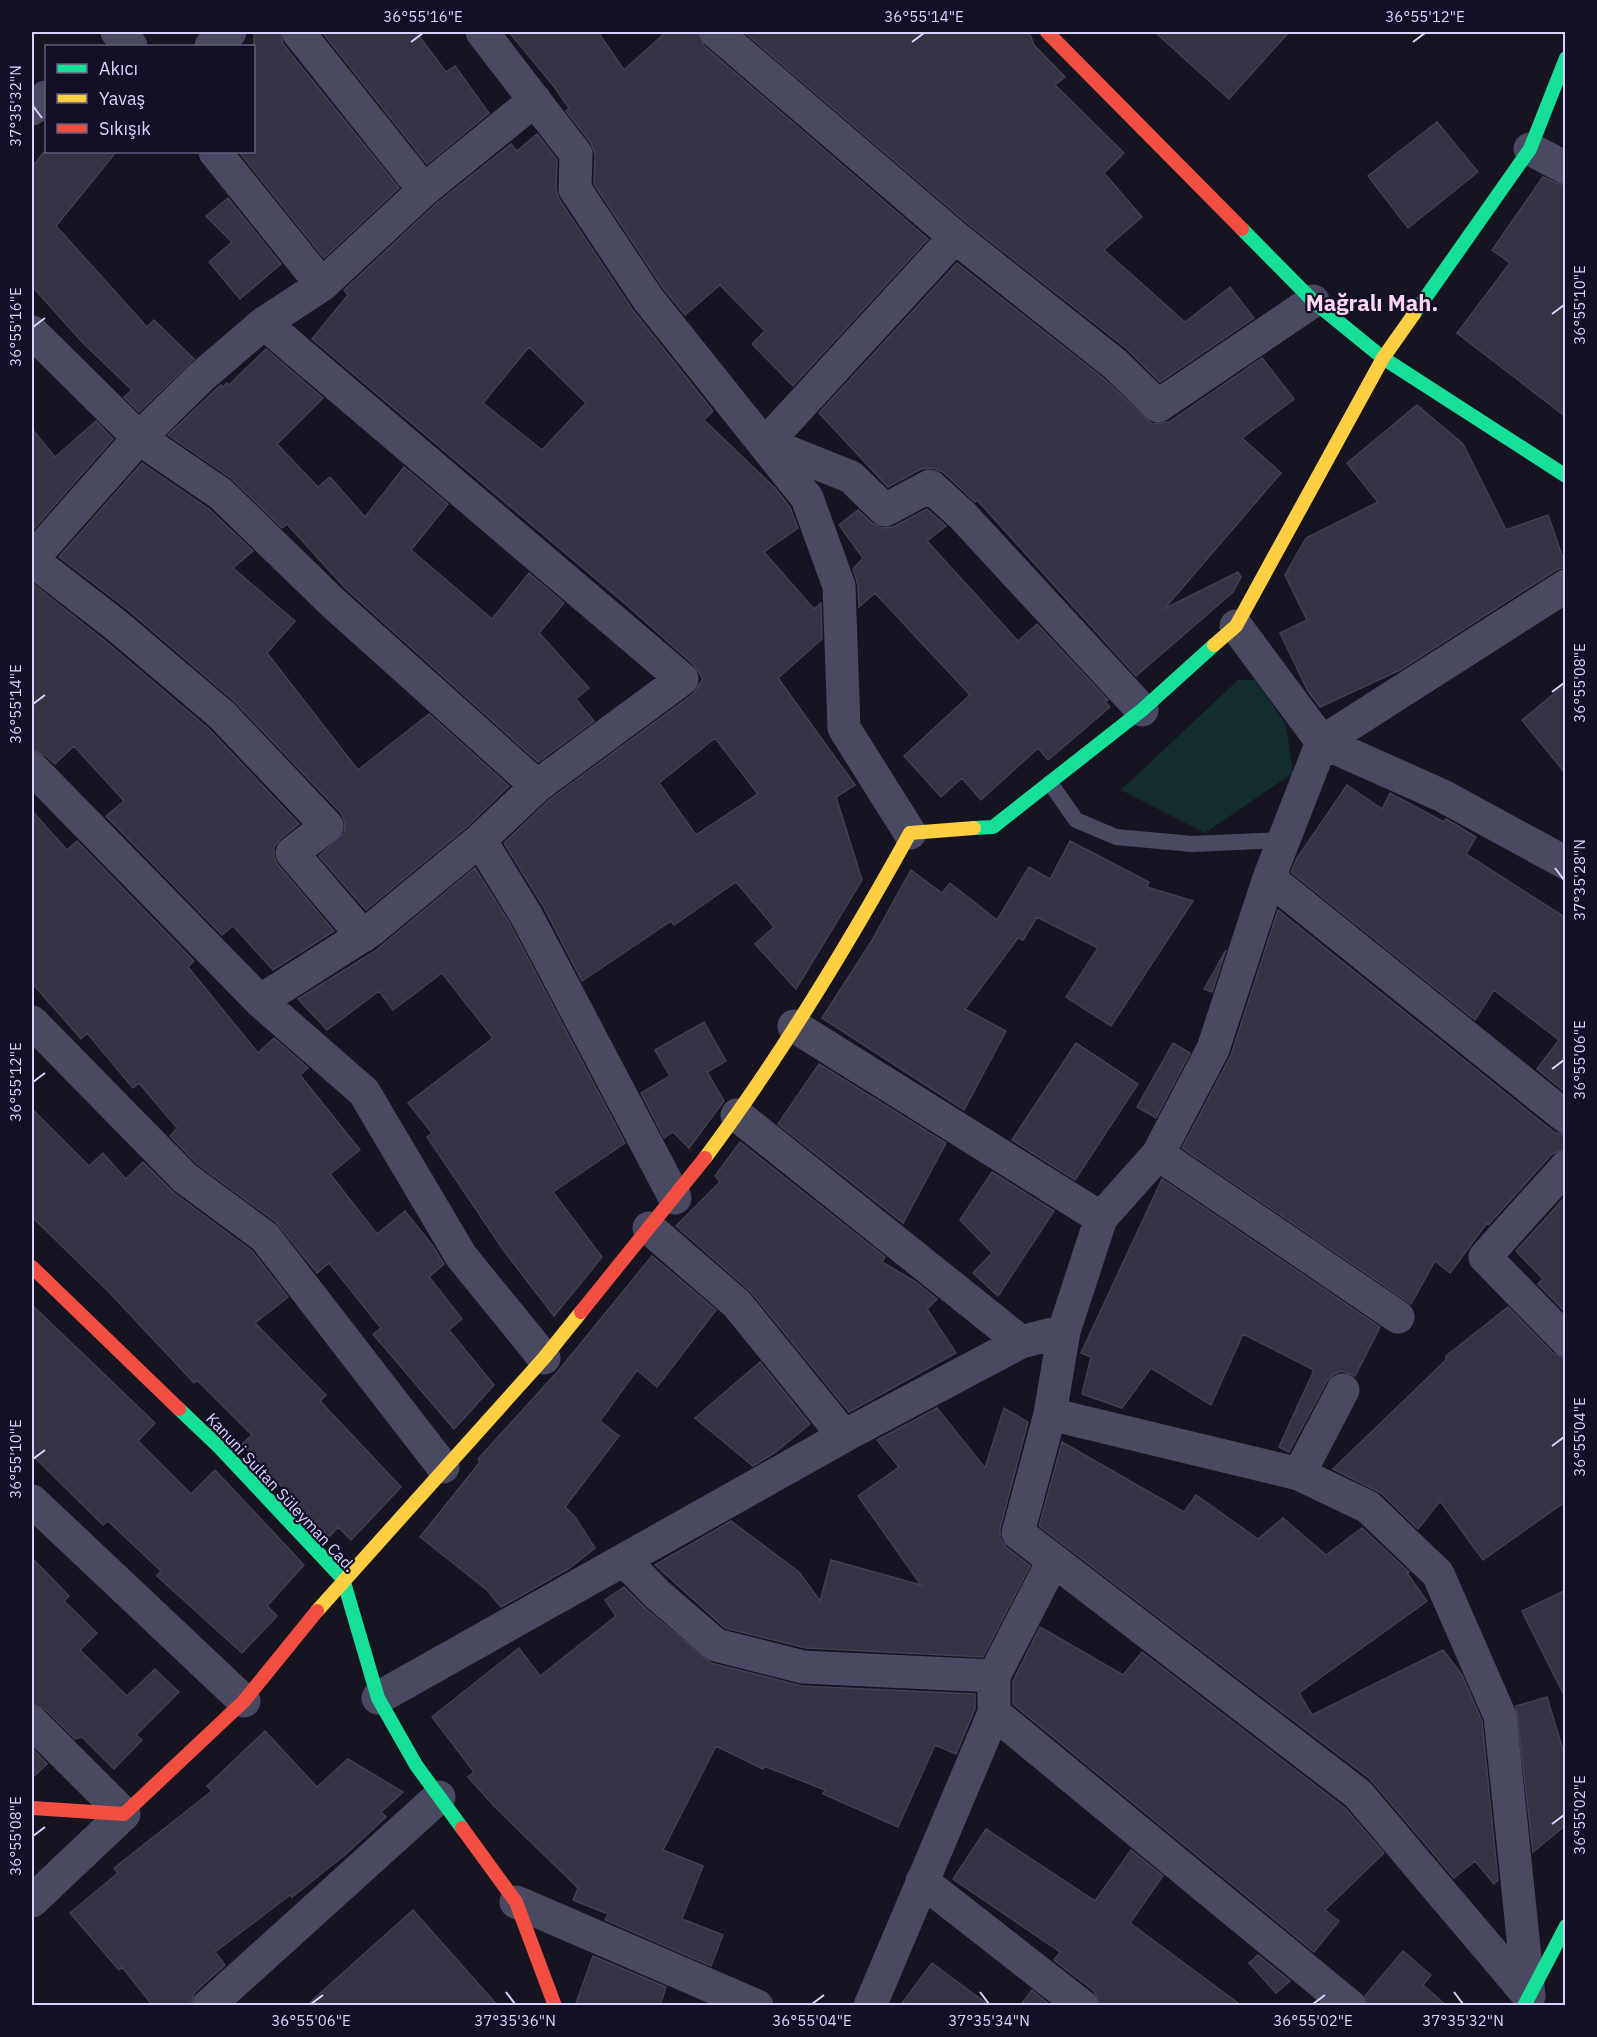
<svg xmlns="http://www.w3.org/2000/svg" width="1597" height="2037" viewBox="0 0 1597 2037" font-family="'IBM Plex Sans',sans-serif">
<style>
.green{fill:#132c2d}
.building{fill:#343243;stroke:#433f54;stroke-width:1.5;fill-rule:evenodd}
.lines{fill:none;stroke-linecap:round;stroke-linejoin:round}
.lane{stroke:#4a4962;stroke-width:16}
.street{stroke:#4a4962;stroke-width:33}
.fast{stroke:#16e098;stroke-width:14}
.slow{stroke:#ffcf43;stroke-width:14}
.jam{stroke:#f24e42;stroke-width:14}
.ticks{fill:none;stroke:#d9d4ff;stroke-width:2}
.labels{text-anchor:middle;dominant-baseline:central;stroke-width:4.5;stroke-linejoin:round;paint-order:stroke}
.street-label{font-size:16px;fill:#d9d4ff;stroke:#130f26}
.district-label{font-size:22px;font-weight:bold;fill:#ffd6f0;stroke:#130f26}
.neatline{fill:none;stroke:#d9d4ff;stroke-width:2}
.ticks-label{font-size:15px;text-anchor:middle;fill:#d9d4ff}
</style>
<rect width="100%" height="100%" fill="#161421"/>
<path class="green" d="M1238,680H1255L1286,724L1293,773L1205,833L1121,790Z"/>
<path class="building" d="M254,32H280L283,44L399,188L324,258L239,152H254Z
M322,32H416L446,72L455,66L489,113L427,164Z
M509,32H598L624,70L666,32H698L704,46L928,239L793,386L752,344L765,331L720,285L685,315L663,288L594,184L595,155L591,143L566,111L569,108L552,84Z
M744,32H1029L1034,45L1065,77L1055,85L1124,153L1104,173L1142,217L1104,250L1185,322L1230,287L1254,318L1160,382L1127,349L967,223Z
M1155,32H1289L1229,99Z
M1437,122L1478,172L1408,228L1368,176Z
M537,134L557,160L556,188L559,199L632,309L713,411L704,420L775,488L790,507L798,528L764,552L814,609L821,603L822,639L778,678L855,785L836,797L862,880L796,989L755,944L774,927L736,882L674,925L671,921L582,981L543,906L504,843L549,800L693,694L703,679L694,665L623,602L312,339L348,295L344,290L436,204L511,144L517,151ZM529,347L586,403L542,450L483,403ZM715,738L758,794L696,835L659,783Z
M44,152H116L56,226L147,327L154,320L194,359L139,412L124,397L132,390L82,342L32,286V167Z
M1543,177L1566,187V417L1457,333L1510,263L1492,250Z
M228,198L281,264L240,299L209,262L232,242L206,216Z
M957,263L1103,378L1152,424L1169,422L1262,358L1294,399L1242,438L1281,473L1164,609L1238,572L1241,577L1233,592L1136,676L977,500L975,502L943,472L933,468L921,469L888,487L819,413Z
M266,349L323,398L277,444L318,487L330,477L365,517L404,467L448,504L411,550L492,619L529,573L564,603L539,633L589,688L576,699L594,721L538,762L345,588L287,524L282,528L232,479L168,435L214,391L221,385L223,387L227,383L229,385Z
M1417,405L1463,444L1506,530L1548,515L1566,567L1556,570L1400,670L1320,707L1308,691L1280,633L1307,620L1285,575L1306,538L1378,502L1347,463Z
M96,421L113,439L32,531V429L55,457Z
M142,463L209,509L253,551L233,568L295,621L267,653L358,770L429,714L509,786L468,826L366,910L319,856L344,833L345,823L341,813L234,701L128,610L59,557Z
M927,509L946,526L927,541L1018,641L1037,624L1108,700L1105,702L1110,707L1048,760L1038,748L981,800L962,778L941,797L904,756L970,695L875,593L859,607L858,585L853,569L863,558L839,525L858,510L872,523L882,528L893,527Z
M32,583L104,640L209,729L299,824L280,839L274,847V857L278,865L334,931L273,970L233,926L222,935L106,816L124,801L74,746L55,764L45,755L32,750Z
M1566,684V774L1522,720Z
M1347,785L1382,809L1390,793L1444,822L1446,819L1448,820L1476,837L1466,854L1566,918V1093L1537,1069L1559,1040L1494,990L1475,1020L1291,872L1297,858Z
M32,811L67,850L77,841L194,961L188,967L258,1053L274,1038L308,1068L300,1075L360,1150L330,1174L377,1234L405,1211L433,1246L444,1264L429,1277L462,1319L449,1330L494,1385L454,1429L373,1334L381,1328L329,1263L317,1273L276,1222L197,1164L170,1136L177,1128L139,1083L133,1088L87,1033L81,1039L32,983Z
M1070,841L1149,882L1147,887L1193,901L1111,1026L1066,997L1098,948L1037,917L1023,940L1018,938L965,1009L1006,1031L964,1110L822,1018L871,942L911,870L942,893L950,883L997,920L1029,867L1050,879Z
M475,868L510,924L625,1143L553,1192L602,1257L554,1316L504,1251L427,1137L432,1133L408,1103L493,1038L442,973L393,1010L379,991L327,1030L298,999L375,951Z
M1278,910L1554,1132L1566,1135V1149L1552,1154L1489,1224L1487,1223L1450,1273L1435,1261L1411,1304L1182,1148L1231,1055Z
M1226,950L1212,992L1204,989Z
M704,1022L726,1061L707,1072L724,1101L689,1148L673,1132L664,1138L641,1093L670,1076L655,1050Z
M1076,1043L1138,1084L1075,1180L1012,1140Z
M1173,1043L1190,1053L1156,1118L1137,1107Z
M819,1064L946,1143L903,1223L778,1124Z
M32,1109L89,1166L103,1153L126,1179L143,1162L174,1193L252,1251L288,1297L255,1323L326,1395L320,1401L401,1487L351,1540L338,1527L329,1537L242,1444L252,1435L197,1380L194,1383L110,1293L32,1217Z
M740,1142L885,1257L882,1262L916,1282L937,1299L927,1309L956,1353L849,1412L751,1292L676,1226L720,1182L715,1176Z
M992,1172L1054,1211L998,1296L973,1273L992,1253L960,1220Z
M1162,1179L1380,1327L1355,1376L1342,1371L1334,1374L1327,1381L1289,1452L1279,1447L1314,1370L1243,1334L1211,1405L1151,1368L1122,1408L1082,1394L1091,1357L1081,1353Z
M1566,1196V1313L1538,1284L1543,1279L1516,1251Z
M652,1256L716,1310L657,1387L637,1370L600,1421L619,1436L565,1507L575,1517L595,1548L568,1569L501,1607L487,1590L420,1537L480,1462L478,1459L559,1370Z
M32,1305L155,1423L138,1441L191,1494L215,1470L304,1565L267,1606L277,1616L242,1653L157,1576L161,1571L108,1521L103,1525L32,1455Z
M1508,1307L1553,1353L1566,1358V1501L1483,1560L1440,1501L1418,1529L1381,1493L1333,1469L1446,1360V1356Z
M760,1362L810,1424L776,1452L753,1466L695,1418Z
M937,1408L985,1468L1004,1408L1028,1422L1000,1529V1538L1006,1547L1030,1566L983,1657L806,1648L725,1628L655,1565L731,1521L799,1572L820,1601L831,1560L921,1585L858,1496L899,1467L877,1440Z
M1062,1442L1184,1512L1196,1495L1258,1539L1283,1518L1326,1555L1362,1528L1409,1572L1407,1573L1427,1601L1299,1693L1312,1715L1443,1650L1462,1675L1482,1721L1498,1880L1494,1884L1475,1861L1454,1878L1370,1779L1039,1526Z
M32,1558L69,1596L64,1601L97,1633L80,1650L127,1696L155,1669L179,1692L136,1735L142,1740L114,1769L82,1737L75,1739L45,1709L32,1704Z
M624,1587L646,1609L711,1663L802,1686L975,1694V1709L956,1754L935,1745L898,1827L823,1794L825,1790L764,1766L763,1769L716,1746L663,1850L703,1866L682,1919L723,1935L711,1966L605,1920L608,1914L573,1900L578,1888L494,1806L468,1777L474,1772L432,1717L519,1648L540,1676L616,1616L605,1600Z
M1566,1590V1699L1522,1611Z
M1040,1627L1123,1675L1142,1652L1345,1808L1384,1853L1325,1910L1339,1921L1314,1952L1013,1704V1681Z
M1547,1697L1566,1760V1825L1533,1852L1516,1706Z
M265,1731L317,1787L348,1759L403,1792L381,1812L386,1817L346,1854L292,1897L290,1895L215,1952L225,1965L195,1992L190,2004L153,2006L122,1967L119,1970L70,1913L118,1873L114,1868L212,1791L207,1786Z
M32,1748L47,1764L32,1778Z
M986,1829L1095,1901L1131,1850L1163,1876L1130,1923L1242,2006H1100L1094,1991L1054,1960L1060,1952L953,1879Z
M413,1910L498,2006H306Z
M1403,1951L1431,1975L1423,1985L1447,2006H1368L1365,1996Z
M1258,1955L1290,1981L1276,1993L1249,1963Z
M593,1956L666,1987L660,2006H575Z
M932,1963L990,2006H900Z
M1032,1990L1051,2006H1020Z"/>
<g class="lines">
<path class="lane" d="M1050,783L1076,820L1116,837L1192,844L1284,840"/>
<path class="street" d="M117,32L131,46
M298,32L424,190
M482,32L576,154L575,189L648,299L807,498L839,586L844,728L910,833
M716,32L955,237L1115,364L1158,406L1313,301
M211,46L230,32
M32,109L46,97
M1530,149L1566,168
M215,152L322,285
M955,237L766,443L851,477L885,510L930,486L963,516L1142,710
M32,332L139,438L221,494L332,602L537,786
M32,559L139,438L201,377L264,323L322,285L424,190L535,100
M32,560L116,625L222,715L327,826L292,853L363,936
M1236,626L1322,742L1443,796L1566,863
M32,768L260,1001L364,1092L461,1256L544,1358
M480,840L526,915L675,1198
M1269,878L1566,1117
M260,1001L371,930L480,840L537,786L682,679L264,323
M32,1022L185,1178L265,1237L443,1467
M794,1026L1101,1218
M737,1115L1021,1342
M1158,1154L1398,1317
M1566,1167L1485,1257L1566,1340
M649,1228L737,1304L844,1436
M1050,1414L1299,1474L1368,1507L1438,1574L1500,1716L1529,1996
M1299,1474L1343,1390
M32,1501L244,1701
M624,1560L658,1595L716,1645L803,1667L994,1676
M378,1698L844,1436L1021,1342L1064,1331
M994,1713L1350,2006
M32,1722L124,1814L32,1901
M922,1881L1082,2006
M516,1902L757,2006
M1529,1996L1358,1794L1018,1533L1050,1414L1064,1331L1101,1218L1158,1154L1213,1049L1269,878L1322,742L1566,586
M208,2006L439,1797
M870,2006L994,1713V1676L1053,1561"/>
<path class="fast" d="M1242,229L1313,301L1383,358L1566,476
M1414,314L1530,149L1566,58
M974,828L993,827L1142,710L1214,645
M179,1409L219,1447L343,1579L378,1698L416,1765L462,1828
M1524,2006L1566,1926"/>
<path class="slow" d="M1214,645L1236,626L1383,358L1414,314
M705,1158C781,1056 848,945 910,833L974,828
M317,1611L544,1358L581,1312"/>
<path class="jam" d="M1047,32L1242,229
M32,1267L179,1409
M581,1312L705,1158
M32,1808L124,1814L244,1701L317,1611
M462,1828L516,1902L555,2006"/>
</g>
<path class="ticks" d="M411,42L423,33M912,42L924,33M1413,42L1425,33M33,106L42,118M1552,314L1564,305M33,327L45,318M1552,692L1564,683M33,704L45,695M1555,868L1564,880M1552,1069L1564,1060M33,1082L45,1073M1552,1446L1564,1437M33,1459L45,1450M1552,1824L1564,1815M33,1836L45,1827M506,1992L515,2004M980,1992L989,2004M1454,1992L1463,2004M311,2004L323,1995M812,2004L824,1995M1313,2004L1325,1995"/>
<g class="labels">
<g class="street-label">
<text transform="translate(281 1492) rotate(47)">Kanuni Sultan Süleyman Cad.</text>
</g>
<g class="district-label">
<text x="1372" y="302">Mağralı Mah.</text>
</g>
</g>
<rect width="1597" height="2037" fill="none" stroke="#130f26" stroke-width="66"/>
<rect x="45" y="45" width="210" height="108" fill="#130f26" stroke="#625e7d" stroke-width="1.5"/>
<rect x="57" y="64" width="30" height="9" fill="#16e098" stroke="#625e7d" stroke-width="1.5"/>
<text x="99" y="75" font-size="18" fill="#d9d4ff">Akıcı</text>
<rect x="57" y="94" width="30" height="9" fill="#ffcf43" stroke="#625e7d" stroke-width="1.5"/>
<text x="99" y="105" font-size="18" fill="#d9d4ff">Yavaş</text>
<rect x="57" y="124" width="30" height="9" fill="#f24e42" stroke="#625e7d" stroke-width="1.5"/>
<text x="99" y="135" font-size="18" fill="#d9d4ff">Sıkışık</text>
<rect x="33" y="33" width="1531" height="1971" class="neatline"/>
<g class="ticks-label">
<text x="423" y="22">36°55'16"E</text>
<text x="924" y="22">36°55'14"E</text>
<text x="1425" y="22">36°55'12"E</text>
<text transform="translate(16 106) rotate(-90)" y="5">37°35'32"N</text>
<text transform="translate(1580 305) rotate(-90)" y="5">36°55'10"E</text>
<text transform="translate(16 327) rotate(-90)" y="5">36°55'16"E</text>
<text transform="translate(1580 683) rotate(-90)" y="5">36°55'08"E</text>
<text transform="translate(16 704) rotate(-90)" y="5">36°55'14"E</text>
<text transform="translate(1580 880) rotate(-90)" y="5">37°35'28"N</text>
<text transform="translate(1580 1060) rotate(-90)" y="5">36°55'06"E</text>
<text transform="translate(16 1082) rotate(-90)" y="5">36°55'12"E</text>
<text transform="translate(1580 1437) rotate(-90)" y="5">36°55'04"E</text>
<text transform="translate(16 1459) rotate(-90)" y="5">36°55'10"E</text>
<text transform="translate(1580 1815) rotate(-90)" y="5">36°55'02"E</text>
<text transform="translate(16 1836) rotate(-90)" y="5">36°55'08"E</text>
<text x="311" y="2026">36°55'06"E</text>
<text x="515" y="2026">37°35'36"N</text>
<text x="812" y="2026">36°55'04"E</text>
<text x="989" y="2026">37°35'34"N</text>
<text x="1313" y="2026">36°55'02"E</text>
<text x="1463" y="2026">37°35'32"N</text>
</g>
</svg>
